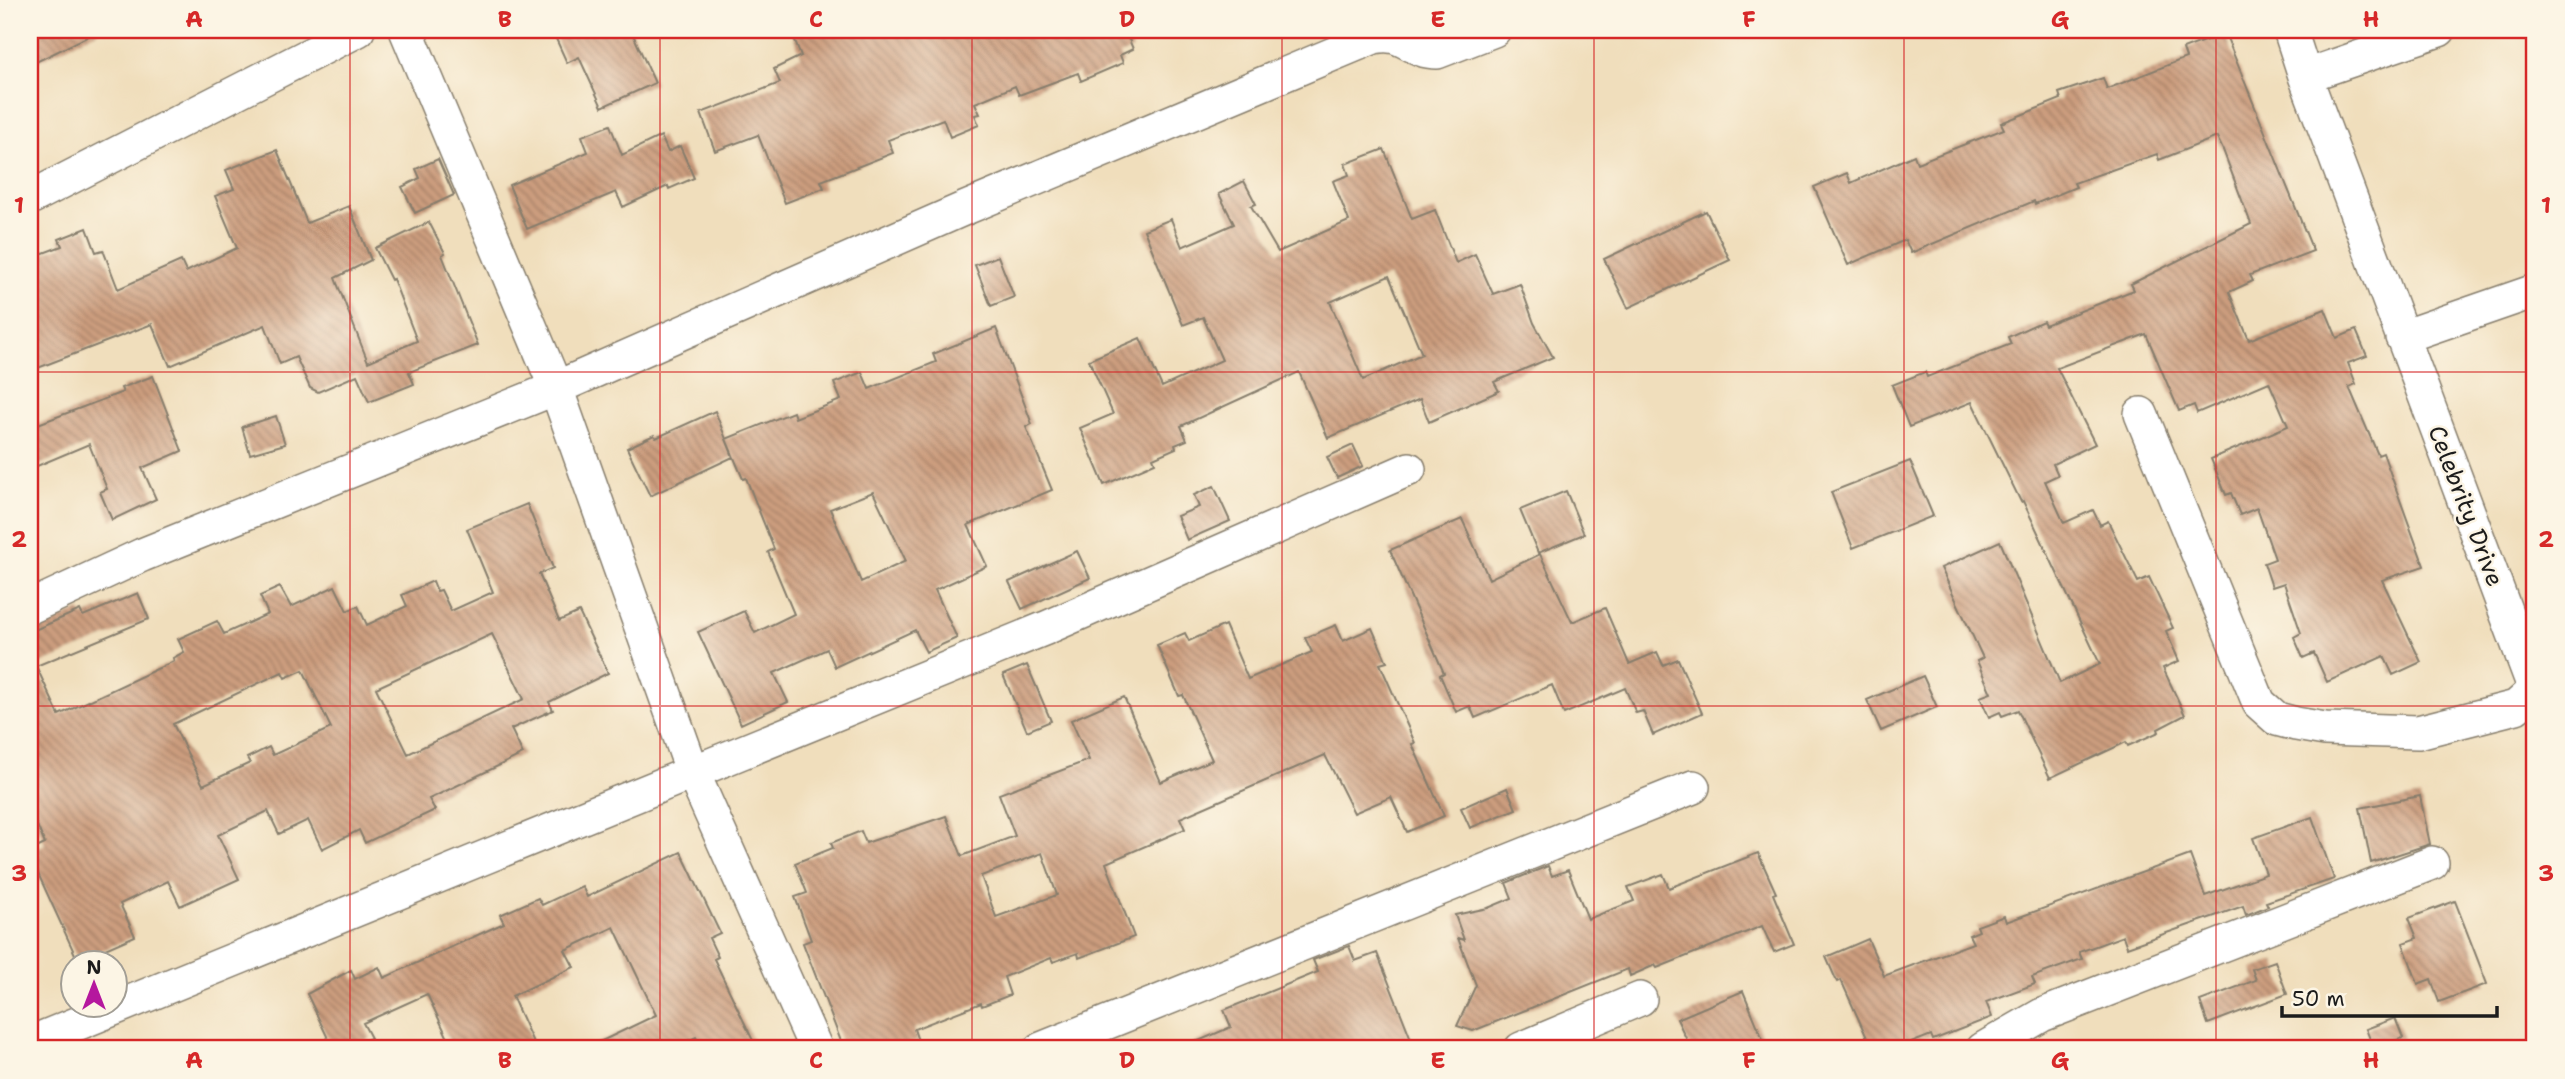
<svg xmlns="http://www.w3.org/2000/svg" width="2565" height="1079" viewBox="0 0 2565 1079" font-family="'Shantell Sans',sans-serif">
<style>
.building{fill:url(#building-back-hatch);fill-rule:evenodd}
.lines{fill:none;stroke-linecap:round;stroke-linejoin:round}
.minor-casing{stroke:#867d6c;stroke-width:36}
.minor{stroke:#fff;stroke-width:33}
.grid{fill:none;stroke:#d62828;stroke-width:2;stroke-opacity:0.55}
.labels{text-anchor:middle;dominant-baseline:central;stroke-width:5;stroke-linejoin:round;paint-order:stroke}
.street-label{font-size:24px;fill:#1c1c1c;stroke:#fcf5e5}
.neatline{fill:none;stroke:#d62828;stroke-width:2.5}
.grid-label{font-size:23px;text-anchor:middle;font-weight:bold;fill:#d62828}
</style>
<defs>
<pattern id="building-back-hatch" width="6" height="6" patternUnits="userSpaceOnUse" patternTransform="scale(1.75)"><rect width="6" height="6" fill="#cc9d7e"/><path d="M-1 5l2 2M0 0l6 6M5-1l2 2" fill="none" stroke="#a57f66"/></pattern>
</defs>
<rect width="100%" height="100%" fill="#fcf5e5"/>
<filter id="ink" filterUnits="userSpaceOnUse"><feTurbulence type="fractalNoise" baseFrequency=".0143" numOctaves="2"/><feDisplacementMap in="SourceGraphic" scale="14" xChannelSelector="R" yChannelSelector="G"/><feConvolveMatrix kernelMatrix="1 2 1 2 8 2 1 2 1" color-interpolation-filters="sRGB"/></filter>
<filter id="wash" filterUnits="userSpaceOnUse"><feTurbulence type="fractalNoise" baseFrequency=".00686" numOctaves="4" result="noise"/><feDisplacementMap in="SourceGraphic" scale="28" xChannelSelector="R" yChannelSelector="G"/><feGaussianBlur stdDeviation="1.57" result="paint"/><feColorMatrix in="noise" values="0 0 0 0 0 0 0 0 0 0 0 0 0 0 0 0 0 1.4 0 .05"/><feComposite in="paint" operator="in"/></filter>
<g filter="url(#wash)">
<rect width="100%" height="100%" fill="#f0debc"/>
<g id="blocks">
<path class="building" d="M30,30H101L30,65Z
M552,30H631L655,83L602,107L579,57L567,63Z
M791,30H1125L1133,49L1120,55L1123,63L1081,81L1078,73L1019,95L1015,86L975,103L980,114L975,115L979,125L950,137L943,119L888,140L893,153L821,181L824,188L785,203L758,135L715,151L701,113L780,83L774,69L801,56Z
M2225,33L2313,251L2250,275L2253,281L2229,292L2249,340L2325,309L2337,338L2356,330L2367,356L2348,363L2356,384L2349,387L2378,455L2383,453L2424,566L2382,580L2421,662L2393,675L2384,656L2327,682L2314,653L2303,658L2294,637L2301,633L2284,583L2272,587L2264,563L2275,559L2257,508L2240,515L2231,493L2226,495L2211,459L2288,426L2269,382L2197,413L2194,405L2179,411L2146,334L2057,368L2095,444L2053,464L2058,475L2045,481L2064,523L2093,510L2100,525L2108,521L2138,582L2149,577L2173,628L2166,631L2179,661L2163,668L2185,715L2158,729L2159,732L2128,746L2126,742L2050,778L2018,710L2002,716L2000,712L1989,717L1980,697L1991,693L1977,661L1983,658L1941,568L2000,541L2060,683L2100,664L2023,501L2021,502L1972,402L1909,427L1892,385L1925,372L1927,377L2011,344L2008,337L2043,321L2045,325L2134,290L2131,284L2251,224L2223,150L2217,137L2159,160L2157,154L2074,183L2076,187L2035,204L2034,201L1911,253L1905,240L1848,265L1814,187L1847,173L1851,183L1914,155L1917,163L2004,129L2001,123L2061,99L2059,93L2103,78L2107,89L2186,58L2183,49Z
M610,125L622,155L661,136L668,152L680,146L694,178L669,189L668,186L623,207L616,192L527,229L509,185L588,152L582,136Z
M1384,149L1412,219L1435,210L1456,263L1475,254L1493,294L1520,284L1534,323L1553,357L1494,382L1499,391L1429,422L1420,399L1328,438L1299,372L1181,426L1187,440L1175,445L1176,448L1153,458L1155,463L1104,485L1080,428L1113,414L1089,360L1140,338L1162,387L1222,360L1203,317L1183,325L1144,230L1171,219L1182,247L1234,224L1219,194L1244,181L1256,204L1251,206L1278,252L1349,221L1333,181L1349,175L1345,164ZM1389,276L1422,354L1363,380L1330,302Z
M277,150L307,223L349,206L371,260L335,278L368,362L417,341L393,279L391,280L375,248L429,222L445,253L442,255L478,345L409,372L414,384L369,402L357,375L318,392L310,388L296,357L280,364L265,325L170,366L152,324L30,371V258L62,246L59,239L87,228L96,252L103,250L118,289L181,261L186,272L237,248L215,196L234,189L226,170Z
M438,159L454,195L415,213L402,187L420,178L416,169Z
M1706,211L1730,260L1628,308L1604,259Z
M998,256L1014,297L991,306L975,265Z
M996,328L1032,424L1026,427L1052,490L968,525L987,566L935,590L957,638L926,652L915,630L835,667L827,649L774,673L788,702L741,724L698,632L744,611L755,633L794,614L768,552L774,549L746,478L743,479L726,439L793,412L795,418L841,400L834,383L862,372L869,389L936,362L933,354ZM873,492L906,561L861,582L830,509Z
M153,376L182,451L142,468L156,499L112,520L100,492L107,489L89,444L30,469V427L123,392L121,388Z
M715,411L733,457L650,496L627,448L654,435L656,438Z
M276,416L285,444L250,454L242,427Z
M1353,445L1363,466L1337,478L1327,457Z
M1910,461L1933,516L1853,548L1831,492Z
M1214,486L1230,521L1187,540L1177,516L1199,507L1194,495Z
M1566,491L1584,534L1538,553L1520,510Z
M527,504L553,568L539,574L559,621L579,612L608,673L549,702L553,710L511,729L523,754L429,799L435,810L365,843L359,830L322,849L308,820L279,834L268,811L218,835L239,879L180,906L168,881L120,904L135,936L78,961L30,856V851L45,844L30,809V632L80,610L83,616L138,593L149,619L36,666L59,715L174,661L173,658L184,652L178,639L217,621L224,634L268,614L260,596L280,587L291,607L335,586L347,611L358,606L367,625L407,606L402,595L433,581L437,591L441,590L451,611L493,592L467,529ZM492,634L524,699L408,754L376,688ZM303,670L331,728L273,755L269,747L247,758L250,763L203,785L173,724L282,672L285,678Z
M1462,519L1489,579L1540,554L1572,622L1605,608L1629,664L1657,652L1663,665L1678,659L1702,713L1653,735L1643,711L1636,713L1625,688L1564,714L1552,685L1475,718L1470,706L1456,712L1440,675L1444,673L1390,550Z
M1077,551L1090,578L1022,609L1009,582Z
M1225,625L1248,679L1312,652L1305,638L1336,625L1343,641L1372,628L1387,662L1380,664L1415,743L1412,744L1444,816L1407,832L1391,797L1354,813L1325,755L1180,818L1185,829L1106,863L1134,937L1079,958L1078,953L1053,962L1051,958L1004,977L1010,995L982,1006L981,1003L914,1029L918,1041L895,1049H844L803,943L811,940L795,897L807,893L795,863L833,848L831,843L861,831L866,843L946,816L962,856L1015,836L999,794L1089,760L1071,720L1124,697L1161,782L1212,760L1183,695L1179,696L1157,645L1185,633L1189,641ZM1042,853L1057,895L996,917L981,876Z
M1027,665L1051,721L1027,731L1003,675Z
M1923,676L1937,707L1881,731L1867,700Z
M1507,788L1516,809L1470,828L1461,808Z
M2420,796L2430,844L2371,863L2360,808Z
M2312,817L2334,879L2266,902L2268,906L2246,915L2243,906L2127,947L2123,936L2079,952L2082,959L2032,977L2035,984L1986,1002L1992,1017L1933,1040L1931,1035L1896,1049H1872L1841,980L1837,982L1826,957L1868,939L1884,976L1973,943L1969,935L1979,931L1977,926L2004,916L2006,922L2190,855L2205,896L2266,874L2253,838Z
M681,852L720,933L709,938L718,957L714,959L757,1049H702L696,1037L671,1049H585L656,1015L614,927L565,950L574,967L512,996L536,1049H453L427,994L363,1023L371,1038L347,1049H333L307,994L351,970L355,979L379,967L384,978L504,923L500,915L538,898L542,905L582,886L587,897Z
M1758,853L1776,893L1773,894L1794,944L1774,952L1762,926L1657,968L1655,965L1630,976L1628,969L1473,1031L1457,1026L1476,985L1458,938L1464,940L1455,915L1488,908L1512,898L1506,883L1548,866L1552,876L1568,870L1588,919L1634,901L1628,887L1663,874L1669,888Z
M2455,901L2487,984L2439,1002L2431,979L2418,984L2403,943L2417,938L2409,918Z
M1349,946L1355,961L1377,953L1415,1049H1180L1231,1027L1224,1010L1318,972L1313,960Z
M2275,961L2287,994L2208,1024L2200,1001L2256,980L2252,969Z
M1743,991L1767,1049H1691L1677,1019Z
M2395,1018L2403,1038L2374,1049L2366,1029Z"/>
</g>
</g>
<g filter="url(#ink)">
<use href="#blocks" fill-opacity="0" stroke="#867d6c" stroke-width="2"/>
<g class="lines">
<g class="minor-casing">
<path id="minor" d="M406,30L556,388L693,773L816,1049
M2305,76L2439,30
M30,198L358,30
M2402,337L2535,291
M2141,414L2259,703L2277,719L2296,724L2325,729L2418,732L2516,707L2535,690L2305,76L2290,30
M30,607L142,555L556,388L961,210L1374,37C1404,30 1409,52 1437,52L1494,30
M30,1043L1046,628L1409,469
M1041,1049L1693,787
M1521,1049L1640,999
M1983,1049L2042,1015L2432,863"/>
</g>
<use href="#minor" class="minor"/>
</g>
</g>
<path class="grid" d="M350,30V1049M660,30V1049M972,30V1049M1282,30V1049M1594,30V1049M1904,30V1049M2216,30V1049M30,372H2535M30,706H2535"/>
<g class="labels">
<g class="street-label">
<text transform="translate(2466 506) rotate(69)">Celebrity Drive</text>
</g>
</g>
<rect width="2565" height="1079" fill="none" stroke="#fcf5e5" stroke-width="77"/>
<g transform="translate(94 984)"><circle r="33" fill="#fcf5e5" stroke="#a29e95" stroke-width="2"/>
<path d="M0-5L12 26L0 18L-12 26Z" fill="#b5179e"/>
<text y="-10" font-size="19" font-weight="bold" text-anchor="middle" fill="#1c1c1c">N</text>
</g>
<path d="M2282 1006v10h215v-10" fill="none" stroke="#1c1c1c" stroke-width="3.5"/>
<text x="2292" y="1006" font-size="21" fill="#1c1c1c" stroke="#fcf5e5" stroke-width="5" paint-order="stroke">50 m</text>
<rect x="38" y="38" width="2488" height="1002" class="neatline"/>
<g class="grid-label">
<text x="194" y="27">A</text>
<text x="505" y="27">B</text>
<text x="816" y="27">C</text>
<text x="1127" y="27">D</text>
<text x="1438" y="27">E</text>
<text x="1749" y="27">F</text>
<text x="2060" y="27">G</text>
<text x="2371" y="27">H</text>
<text x="19" y="213">1</text>
<text x="2546" y="213">1</text>
<text x="19" y="547">2</text>
<text x="2546" y="547">2</text>
<text x="19" y="881">3</text>
<text x="2546" y="881">3</text>
<text x="194" y="1068">A</text>
<text x="505" y="1068">B</text>
<text x="816" y="1068">C</text>
<text x="1127" y="1068">D</text>
<text x="1438" y="1068">E</text>
<text x="1749" y="1068">F</text>
<text x="2060" y="1068">G</text>
<text x="2371" y="1068">H</text>
</g>
</svg>
